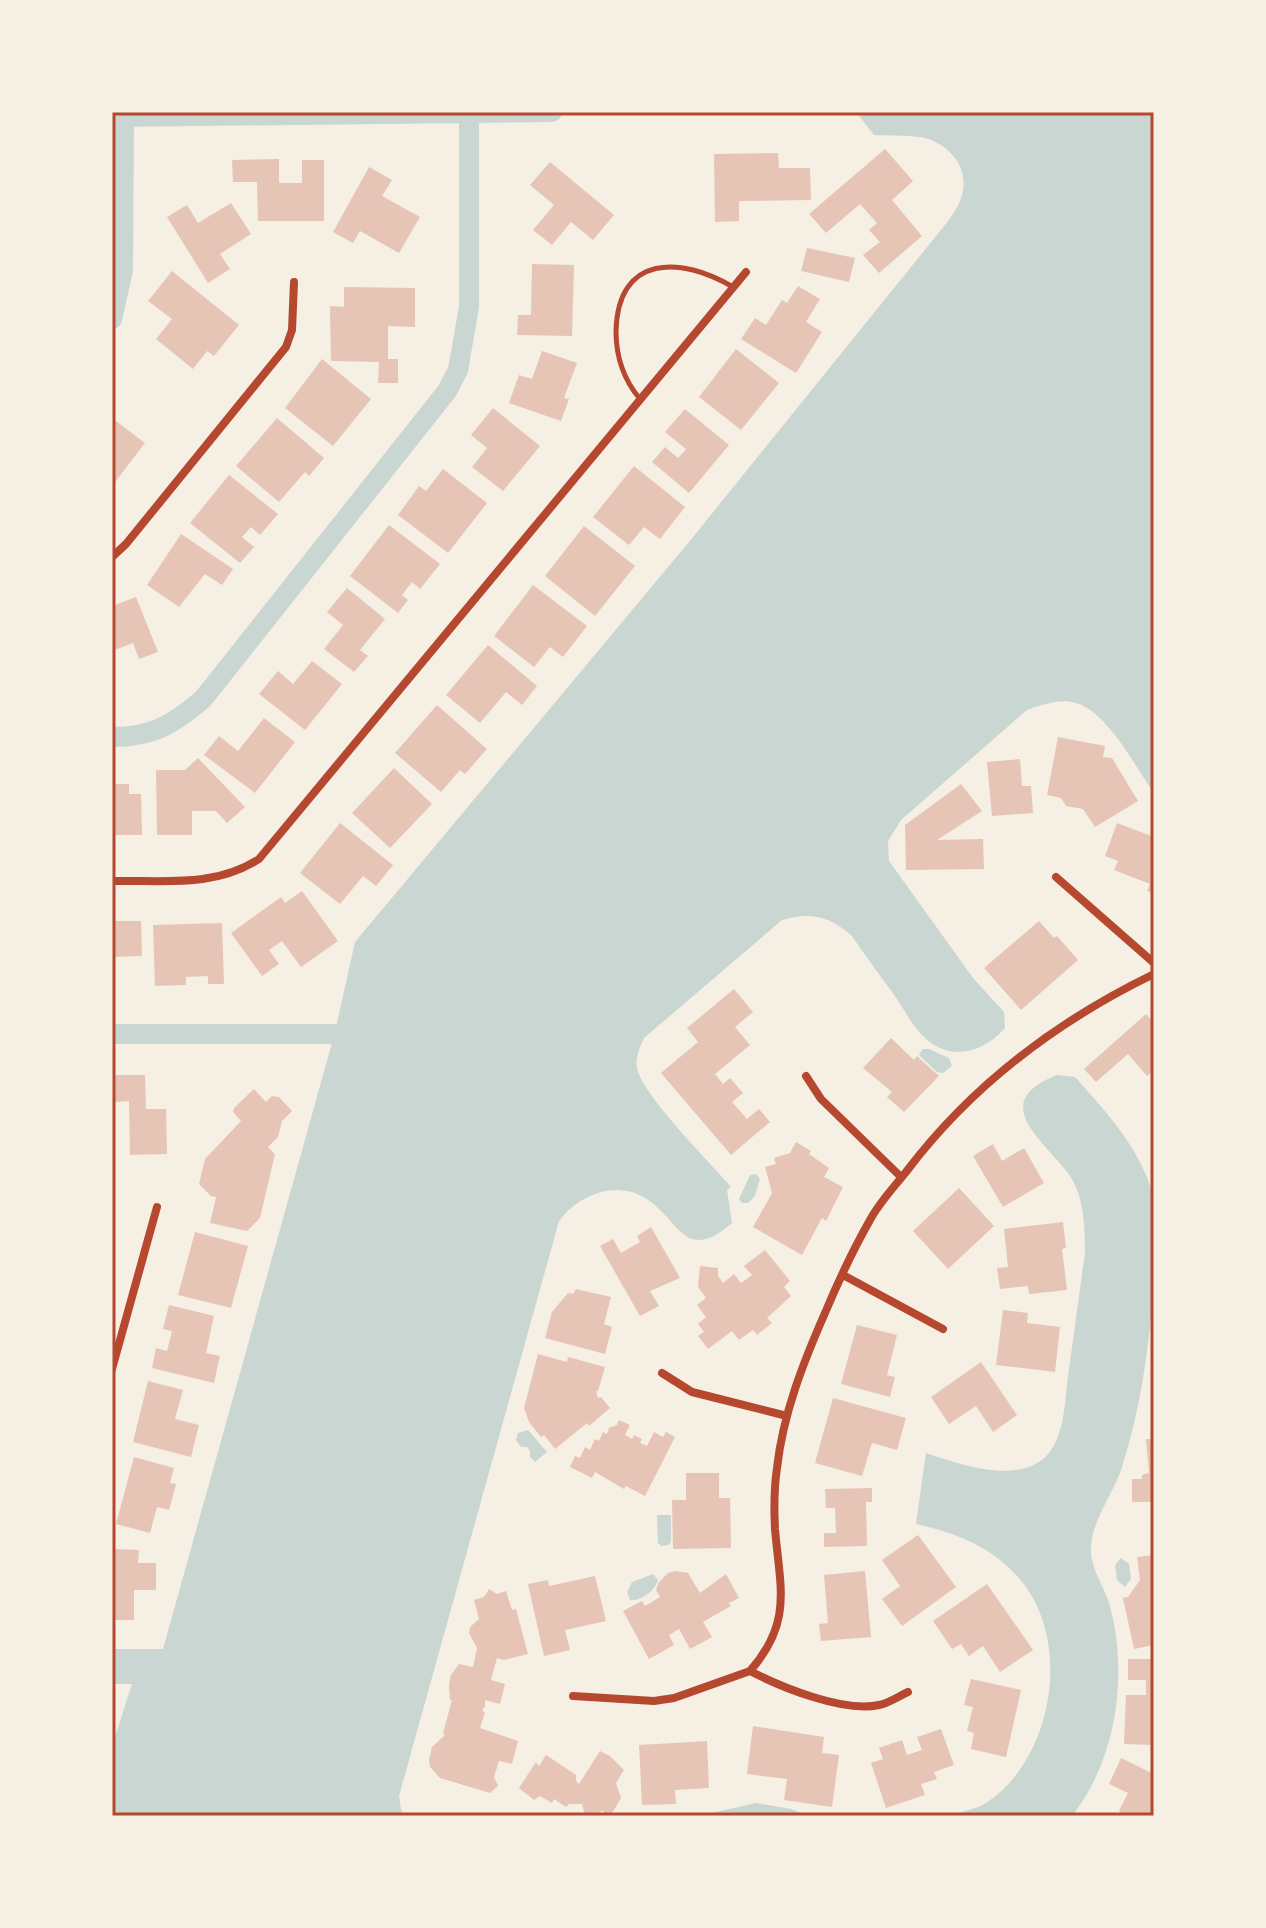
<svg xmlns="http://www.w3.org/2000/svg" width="1266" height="1928" viewBox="0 0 1266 1928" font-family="'IBM Plex Sans',sans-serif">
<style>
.water{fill:#c9d6d2}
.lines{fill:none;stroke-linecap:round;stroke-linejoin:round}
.canal{stroke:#c9d6d2;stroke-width:20}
.building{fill:#e6c5b7}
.service{stroke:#b5482f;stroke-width:5}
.minor{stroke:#b5482f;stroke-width:8}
.neatline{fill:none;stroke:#b5482f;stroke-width:3}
</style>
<rect width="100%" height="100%" fill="#f6efe4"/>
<path class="water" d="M856,112H1154V793C1136,768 1107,711 1076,703C1061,698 1041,705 1027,710L901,820L888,841L889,861L973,978L1004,1012L1005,1028C983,1053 949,1062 924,1037C912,1026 904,1009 895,996C880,976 866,956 851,935C828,916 812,912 782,920L644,1038C640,1047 635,1058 637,1068C642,1095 711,1163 731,1187L727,1190L732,1223C687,1262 681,1225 651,1202C620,1178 580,1193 559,1221L399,1796L401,1810L406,1816H112V1746L132,1684H112V1649H163L335,1032L355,942L689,542L949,220C955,211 961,202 963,191C968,164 945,141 920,137C905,135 889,136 874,135Z
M923,1049H929L949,1058L952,1066L943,1073L937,1072L921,1057L919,1054Z
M1057,1075L1075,1077C1102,1107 1134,1142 1148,1180C1156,1200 1154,1219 1154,1240C1154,1316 1145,1394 1122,1467C1114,1493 1093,1518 1091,1546C1089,1566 1103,1584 1109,1603C1129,1672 1117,1759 1072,1816H937C954,1814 975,1811 989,1801C1055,1755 1073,1636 1017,1576C989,1545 955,1533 916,1524L926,1453C959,1464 1021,1487 1049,1453C1065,1432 1065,1400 1068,1376C1074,1335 1079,1294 1085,1253C1085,1230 1084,1199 1072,1179C1050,1144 983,1104 1057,1075Z
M756,1174L760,1179L755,1196L748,1203H742L739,1199L750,1175Z
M528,1430L547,1452L535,1462L530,1457V1451L527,1447H521L516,1440L518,1433Z
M657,1515H671V1542L669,1545L661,1546L658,1543Z
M1121,1558L1129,1564L1131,1579L1125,1587L1117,1580L1115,1565Z
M653,1574L658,1580C656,1590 640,1602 630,1600L627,1592L632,1582Z
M756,1803L791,1809L809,1816H698Z"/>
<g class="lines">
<path class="canal" d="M112,117L552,112
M112,319L123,270L124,117
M112,737C154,737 173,724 203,699L447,391L458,370L469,307V113
M112,1034H360"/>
</g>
<path class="building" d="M885,149L913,181L892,200L922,236L879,273L863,255L880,242L869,230L877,223L860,204L826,233L809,214Z
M778,153L779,168H810L811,200L739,201V221L715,222L714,154Z
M279,159V183H302V160H324V221H258L257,182H233L232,160Z
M550,162L614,215L593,240L571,222L552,245L533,230L554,205L530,185Z
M369,167L392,180L382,196L420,217L399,253L360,231L353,243L333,232Z
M231,203L251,234L220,254L230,269L208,283L167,217L187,205L198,223Z
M807,248L855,258L849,282L801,271Z
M532,264L574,265L572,336L517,335L518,315H531Z
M172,271L239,325L214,356L207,351L193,369L156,339L172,319L148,301Z
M798,286L820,299L806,322L822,332L796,373L741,339L755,318L766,325L782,300L787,303Z
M344,287L415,288V327L388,326V359H398V383H378L379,362L331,361L330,306L344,307Z
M736,349L779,383L741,430L699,397Z
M542,351L577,363L564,398L569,399L561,421L509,403L519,375L532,379Z
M322,359L371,399L333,446L285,408Z
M493,408L540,446L503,491L472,467L487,448L471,435Z
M685,409L729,445L689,493L652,462L665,447L678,458L686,449L665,432Z
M112,418L145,443L112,486Z
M277,418L324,458L309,476L305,472L279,502L236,466Z
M634,466L685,507L660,539L644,527L629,545L593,517Z
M443,469L487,503L448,553L398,515L419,486L426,491Z
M229,475L278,514L260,535L251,527L242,537L254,547L240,563L190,523Z
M389,525L440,564L420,589L412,582L402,595L408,600L398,613L350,576Z
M584,526L635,566L595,616L545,576Z
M181,534L233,569L222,585L205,574L179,607L147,585Z
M533,585L587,626L563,657L550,647L534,667L494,636Z
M347,588L385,619L360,650L368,656L354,672L324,649L343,625L327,612Z
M136,597L158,652L139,659L133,643L112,651V606Z
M488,645L537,686L522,705L506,692L480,723L446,695Z
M312,661L342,684L305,730L259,694L278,671L293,684Z
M437,705L487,749L465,774L460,770L441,792L395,753Z
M264,718L295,742L255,793L204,755L219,736L238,751Z
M1058,737L1105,746L1103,757L1112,758L1138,801L1095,827L1083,809L1066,806L1061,798L1047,795Z
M198,758L245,807L227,823L216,811H192V835H157L156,770H185Z
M1020,759L1022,786H1031L1033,813L992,816L987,762Z
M394,768L432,804L390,848L352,813Z
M112,784H129V794H141L142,835H112Z
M961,784L982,811L937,840L983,839L984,869L906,870L905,825Z
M340,823L393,865L376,886L363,876L340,904L300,873Z
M1117,823L1154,837V893L1147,891L1150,884L1114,870L1118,861L1105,856Z
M302,891L338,941L301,967L282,941L269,950L279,964L262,976L231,933L281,897L285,903Z
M112,921H141L142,956L112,957Z
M1039,921L1054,938L1057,936L1078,960L1021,1010L984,968Z
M222,923L224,984H208V976L186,977V985L155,986L153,925Z
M734,989L753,1012L735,1027L750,1045L715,1074L723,1084L730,1078L743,1093L732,1102L747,1119L759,1109L770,1122L731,1155L661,1073L698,1042L687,1028Z
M1146,1014L1154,1023V1069L1147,1076L1128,1054L1096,1082L1084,1069Z
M891,1038L914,1060L917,1056L939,1076L904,1112L887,1097L892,1092L863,1068Z
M115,1075H145L146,1109H166L167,1154L130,1155L129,1101L115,1102Z
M254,1089L266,1102L272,1096L279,1097L292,1111L282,1121L278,1137L268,1147L275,1154L260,1218L247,1231L210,1223L216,1197L211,1196L199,1184L205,1159L241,1121L233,1112L234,1108Z
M796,1142L811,1151L809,1154L829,1168L824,1177L843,1187L826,1221L822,1218L802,1255L753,1227L772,1193L765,1167L776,1164L774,1158L790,1153Z
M993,1144L1002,1161L1024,1148L1044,1183L1003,1207L973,1156Z
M959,1188L994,1226L948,1269L913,1231Z
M1063,1222L1066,1248L1062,1249L1067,1290L1029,1294L1028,1286L1000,1289L997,1268L1008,1267L1004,1229Z
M651,1227L680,1278L650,1291L659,1306L640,1316L600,1246L613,1239L621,1253L640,1242L637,1236Z
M195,1232L248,1246L231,1308L178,1295Z
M765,1250L790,1281L784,1287L791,1296L767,1318L772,1323L757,1335L753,1330L739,1340L732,1331L708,1349L698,1336L704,1332L698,1324L706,1317L697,1305L706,1298L698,1287L700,1266L718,1268V1276L723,1283L734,1274L741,1283L752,1275L744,1266Z
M576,1289L611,1297L604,1324L612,1327L605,1354L545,1338L552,1312L568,1293L573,1294Z
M169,1305L214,1316L206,1353L220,1356L214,1383L152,1368L156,1348L167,1351L172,1331L163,1329Z
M1003,1310L1028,1313L1027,1323L1060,1327L1055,1372L996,1365Z
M857,1325L897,1335L887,1375L895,1377L890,1397L841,1384Z
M538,1354L567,1362L568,1357L605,1367L598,1391H596L598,1398L601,1397L610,1408L589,1426L587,1423L555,1449L544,1435L541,1437L529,1422L524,1408Z
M981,1362L1017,1415L993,1432L976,1406L949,1424L931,1397Z
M148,1381L183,1390L175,1419L199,1425L191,1457L133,1442Z
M833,1398L906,1418L897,1450L872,1443L862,1476L815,1463Z
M619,1420L630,1425L625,1435L632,1439L634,1435L642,1439L640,1443L647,1446L654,1432L663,1437L666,1432L675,1437L645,1496L626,1486L624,1489L595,1472L592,1478L570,1467L575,1456L580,1458L585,1447L590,1450L595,1439L599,1441L603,1432L607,1434L609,1428L617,1425Z
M1146,1439H1154V1502H1132V1479H1142V1475L1149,1473Z
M134,1457L174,1468L170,1483L176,1484L169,1510L157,1507L150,1533L116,1524Z
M686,1473H719V1498H730L731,1548L673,1549L672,1500H686Z
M872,1488V1502H866L867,1546L824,1547V1533H836L835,1508H826L825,1489Z
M918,1535L956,1587L902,1626L882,1599L900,1586L882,1560Z
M113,1549L139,1550L138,1563H156V1590H134V1620H112Z
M1154,1555V1645L1134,1649L1123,1598L1128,1597L1140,1580L1137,1557Z
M676,1571L688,1573L700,1593L726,1574L739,1598L729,1603L731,1606L703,1622L712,1637L690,1649L679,1629L669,1635L674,1645L649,1659L623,1611L642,1601L645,1606L660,1597L656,1590L659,1582L668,1573Z
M865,1571L871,1637L821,1641L819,1624L828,1623L824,1575Z
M595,1576L606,1621L565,1630L570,1650L544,1656L528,1584L548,1580L549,1586Z
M987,1584L1033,1650L1000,1672L983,1646L969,1656L961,1644L952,1649L933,1621Z
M489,1589L497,1594L506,1591L512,1610L516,1609L528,1654L504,1660L497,1658L491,1680L505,1684L500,1704L485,1700V1706L482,1711L485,1712L480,1728L518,1741L512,1764L499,1761L494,1777L498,1786L490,1793L440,1778L430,1767L429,1760L432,1747L445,1735L443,1733L452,1700H450L449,1685L451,1675L459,1664L473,1667L477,1648L469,1633L470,1627L479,1619L474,1600L484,1597Z
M1128,1659H1154V1745L1124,1744L1126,1695H1146V1680H1128Z
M971,1679L1021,1690L1006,1757L971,1749L974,1733L967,1731L973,1707L964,1705Z
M753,1726L824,1737L822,1753L839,1755L832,1807L784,1800L787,1779L747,1774Z
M941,1729L954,1765L934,1772L937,1779L921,1784L925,1795L886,1808L871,1763L883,1759L879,1748L902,1740L907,1755L922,1750L917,1737Z
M707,1741L709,1788L675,1790L676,1804L642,1805L639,1745Z
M600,1751L610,1756L624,1770L616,1783L621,1798L611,1815L604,1816L603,1810L595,1815L585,1816L582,1804H569L566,1807L554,1799L552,1803L540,1796L534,1800L519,1788L536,1762L539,1766L546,1755L576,1775V1781L579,1784Z
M1121,1758L1154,1774V1816H1124L1119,1811L1128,1793L1109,1784Z"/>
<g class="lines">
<path class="service" d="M640,399C623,379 616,357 616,331C618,254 681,256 733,287"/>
<path class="minor" d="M112,557L126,544L286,347L292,330L294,282
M1056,877L1154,963
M112,881C164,880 214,888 259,859L746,272
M806,1076L821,1099L901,1177
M843,1275L943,1329
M112,1369L157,1207
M662,1373L692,1392L787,1416
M750,1671C793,1622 780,1588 775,1529C774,1509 774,1488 777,1468C783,1414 803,1363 825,1313C838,1282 853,1250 870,1220C879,1203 894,1187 906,1172C971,1086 1057,1021 1154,974
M573,1696L654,1701L674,1698L750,1671C781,1687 844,1713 879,1705C889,1703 899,1696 908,1692"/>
</g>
<rect width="1266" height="1928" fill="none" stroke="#f6efe4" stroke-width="228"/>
<rect x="114" y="114" width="1038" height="1700" class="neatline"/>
</svg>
